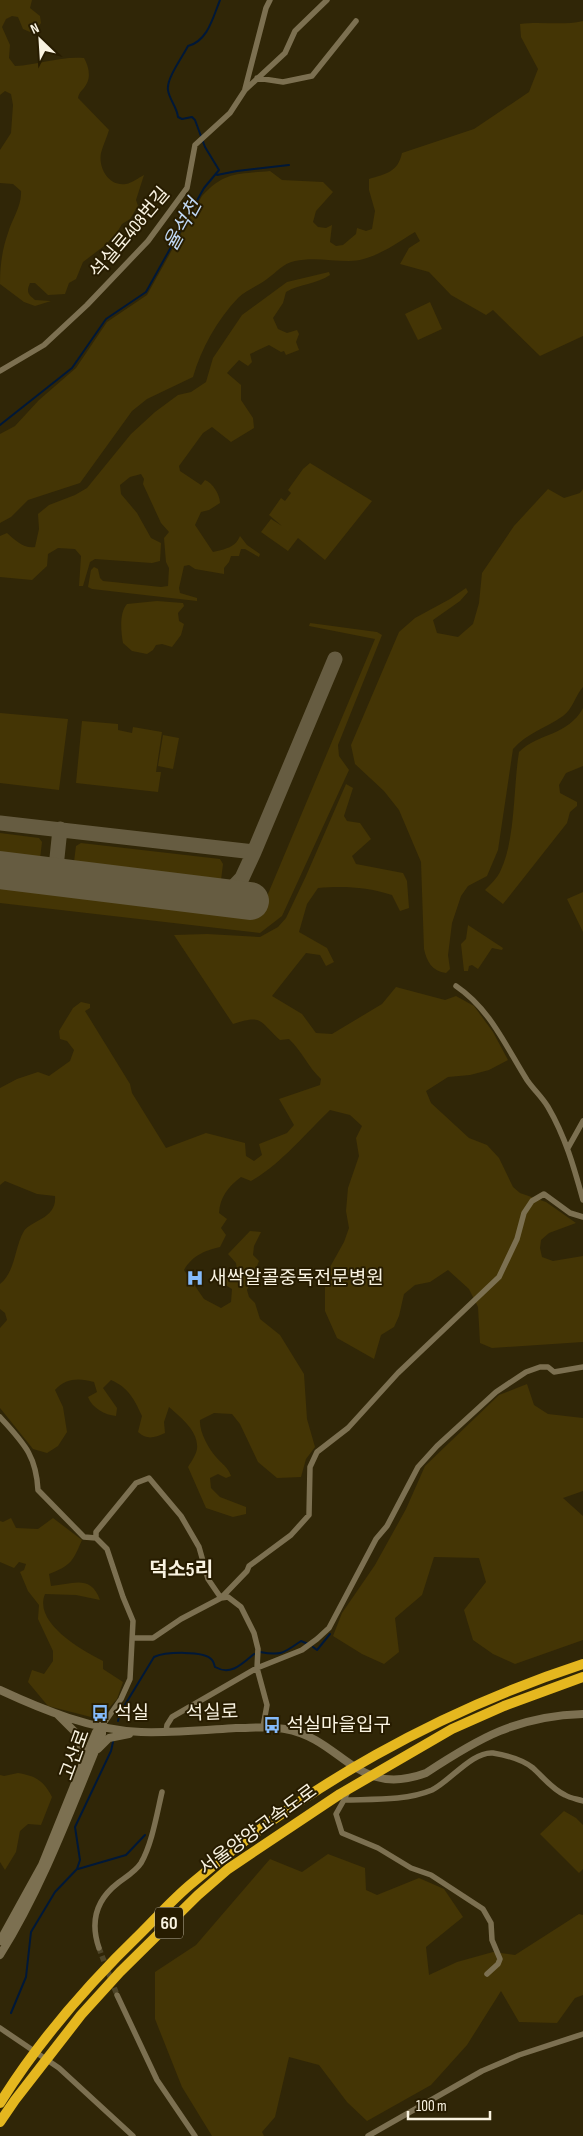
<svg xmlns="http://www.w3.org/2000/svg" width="583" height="2136" viewBox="0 0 583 2136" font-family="'Sofia Sans Condensed','Noto Sans KR',sans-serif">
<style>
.green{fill:#443505}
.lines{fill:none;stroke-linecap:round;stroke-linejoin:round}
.stream{stroke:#001838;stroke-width:2}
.taxiway{stroke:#665c41;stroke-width:15}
.runway{stroke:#665c41;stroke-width:38}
.street-tunnel{stroke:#4e4528;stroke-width:5.5;stroke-dasharray:5.5 3;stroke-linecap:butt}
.street{stroke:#7c7051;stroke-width:5.5}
.secondary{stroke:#7c7051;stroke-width:8}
.highway{stroke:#e5b71f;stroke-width:10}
.labels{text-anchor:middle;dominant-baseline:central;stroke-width:4;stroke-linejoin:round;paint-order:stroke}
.shield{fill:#271c00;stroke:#bab29e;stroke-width:1}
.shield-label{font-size:18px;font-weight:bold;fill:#f9f3e1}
.street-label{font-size:19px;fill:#f9f3e1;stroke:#271c00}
.poi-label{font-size:19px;fill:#f9f3e1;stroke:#271c00;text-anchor:start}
.water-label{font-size:20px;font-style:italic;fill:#c0d8f5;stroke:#271c00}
.neighbourhood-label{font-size:20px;font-weight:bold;fill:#f9f3e1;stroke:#271c00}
</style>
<rect width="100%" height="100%" fill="#302607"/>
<path class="green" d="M0,0H32L30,8L40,16L41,23L36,30L30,32L23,29L18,17L12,16L6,19L2,27L10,45L9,58L15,66C38,65 60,56 84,58C88,65 91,75 87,83C84,90 79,91 78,98L109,130C107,137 103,145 101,153C98,168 109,187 126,184C132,183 138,178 144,175L136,200L138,206L130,219L122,224L116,234L104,246L83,262L76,279L69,283L65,294L48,295L35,283H30C26,292 28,294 35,300L51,301L35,306L24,302L0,284C0,266 2,250 8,233C12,219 22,206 21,191L13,184L0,183V150L11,133L13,105L11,94L5,91L0,95Z
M583,21V336L540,356L493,310L486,315L451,295L429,272L400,264L409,248L420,241L415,232C395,244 373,261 349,261C331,261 313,257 295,261C282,264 277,272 267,279C258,286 246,290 238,298C217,320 201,349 193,377L147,399L132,411L80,483L28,500L11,517L0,523V434L15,426L39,400L76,368L107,322L147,295L202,196C224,171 239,174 270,171L282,180L323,182L333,192L316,211L313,222L318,227L326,228L332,225L330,242L336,246L343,245L356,234L357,228L366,231L372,229L375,211L369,190V179C386,174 398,172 402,153L474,129L529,92L538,69L521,37L520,24C542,21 561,26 583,21Z
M329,272L330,275C317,284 299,284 286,292L283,303L273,318L278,329L287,333L297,330L299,334L296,342L299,350L286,355L284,351L281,352L269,345L250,354L252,362L248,366L239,360L227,373L241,385V400L253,418L254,428L231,442L212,427L203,433L179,466L180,471L201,485L205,480C213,483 220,495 220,503L209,510L201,512L195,525L213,552C225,549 235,548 240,536L247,545L260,554L259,557L245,549H241L239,556H231L229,562L224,568V574L195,569L189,565L184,566L179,588L180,593L197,598V601L92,589L88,587L91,570L94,567L98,569L100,578L103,581L161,587L168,586L169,568L166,562L164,538L169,532L161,523L143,484L144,479L141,474L130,477L120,485L121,494L137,513L151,538L161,543L160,561L152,563L95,559L90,562L83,586H79L81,556L75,549L58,548L48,554L47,566L32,580L0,577V536L7,533C15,540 24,549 35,547L39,529L38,514L49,505L75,495L87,488L131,434L155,412L178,395L191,392L206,382L213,358L242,315L287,282Z
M430,302L442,329L418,340L405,314Z
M310,463L372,501L325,560L298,538L288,551L261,532L271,519L282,526L269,515L281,498L285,501L291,493L288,490L303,469Z
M548,489L564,498L580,493L583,489V687C575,696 573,709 563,716C546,728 527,733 513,749L498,850L487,876L468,886L461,896L452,923L448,955L450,969L446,973C432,971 427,962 424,949L421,862L399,810L384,791L355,764L351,745L399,632L415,618L450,599L466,588L468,592L460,601L433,620L437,633L458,637L473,624L479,603L482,573L514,526Z
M157,601L183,603L184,606L178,613L179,621L184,624L181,635L172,647L162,644L156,645L153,650L147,654L132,651L123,643C121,632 119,613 127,604Z
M310,623L377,632L382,635L338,745L339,756L349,770L282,916L260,933L0,903V883L260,913L375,639L309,626Z
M583,708V766L566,773L559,785L560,793L577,802V806L570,812L567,823L503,904L485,890C490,885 497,878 500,872C516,839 513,788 519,752C538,733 568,736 583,708Z
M0,713L68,719L59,790L0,783Z
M82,721L118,724V730L132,733L133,727L162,732L156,772H161L158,792L76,783Z
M163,735L179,738L173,769L158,766Z
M346,784L353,788L344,816L347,821L360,823L371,839L352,856L356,864L403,873L407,881L409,908L400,911L392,895C366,887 345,886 318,888L307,904L299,932L327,948L334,962L326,966L320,955L306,953L272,996L302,1014L316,1033L332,1034L382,1004L396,987L445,1000L456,996L474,1006L493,1032L508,1060L489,1070L470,1075L448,1077L426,1091L431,1103L469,1138L487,1145L499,1158L513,1187L520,1193L546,1202L576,1223L549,1233L541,1240L540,1248L542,1257L553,1261L583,1256V1342L492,1348L480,1343L478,1307L469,1289L448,1270L430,1282L415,1285L404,1294L399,1316L394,1327L381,1335L374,1359L337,1338L325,1311V1276L344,1242L349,1228L346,1211L348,1188L359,1156L356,1138L362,1126L350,1115L330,1110C305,1134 281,1164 251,1181L241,1177C228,1187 220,1197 219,1213L227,1219L221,1228L226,1235L220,1247C204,1251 193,1255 184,1270L204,1299L221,1308L231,1302L232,1289L222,1283L215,1273L230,1278L237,1270L236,1263L228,1254L250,1231L261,1232L254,1246L253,1255L259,1261L247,1290L249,1297L255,1303L260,1319L280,1335L304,1374L307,1419L315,1447L306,1459L301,1477L277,1478L258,1462L240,1424L232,1414L214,1413L200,1420C199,1431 208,1448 216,1457C222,1464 228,1467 231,1476L226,1478L218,1474L210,1478L211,1488L220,1497L246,1507V1514L233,1517L206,1508L188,1467C191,1462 196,1455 197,1449C199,1431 180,1417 169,1407L164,1422L165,1433C154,1438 147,1440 138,1432L142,1416C134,1399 129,1388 111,1380L103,1388L117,1408L116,1416C105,1415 92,1408 88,1397L97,1392L94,1382C79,1378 66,1378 55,1390L63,1407L67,1432L58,1446L47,1453L33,1449L0,1408V1328L7,1320L5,1313L0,1309V1284C16,1271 14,1248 24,1231C31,1220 57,1219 55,1196L37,1194L5,1181L0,1185V1088L17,1079L38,1072L49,1076L70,1061L74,1050L67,1041L60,1039L59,1031L73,1008L81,1002L90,1004V1008L85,1011L130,1084L132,1093L166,1148L206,1133L245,1143L246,1156L254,1161L262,1155L259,1144L287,1133L294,1125L279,1099L320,1085L321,1079C308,1067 302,1051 289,1039L280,1040C259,1021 263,1014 233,1024L174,935L207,934L260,937L278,927L286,918L306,876Z
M0,833L39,838L42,842L40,859L36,862L0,858Z
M81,843L220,859L223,864L221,880L215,883L77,866L74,862L76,846Z
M583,892V932L567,899Z
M468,925L503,948L502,950L492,948L478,969L472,965L469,966L468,971H464L461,944L466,939Z
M527,1384L534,1405L548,1414L583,1418V1491L563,1498L583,1516V1640L515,1664L493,1654L473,1640L464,1610L486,1582L479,1558L434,1557L422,1595L395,1618L399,1652L384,1664L362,1654L333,1636L342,1613L375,1565L406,1509L425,1466L499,1395Z
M11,1518L16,1528L38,1529L53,1518L82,1540C72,1563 71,1565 49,1574L51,1586C72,1584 91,1574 100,1600L76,1595L45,1594C33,1623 82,1650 103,1661V1669L123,1682L117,1699L108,1709L91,1717L48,1706L28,1682L32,1670L44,1674L53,1661V1651L38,1619L39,1605L28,1591L20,1572L24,1570L26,1564L19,1562L14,1568L0,1562V1521L3,1522Z
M18,1773C36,1776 44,1781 52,1797L41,1825L28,1824L20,1831L16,1852L5,1870L0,1862V1775L4,1776Z
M564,1811L576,1818L583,1825V1869L579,1873L540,1834Z
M328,1854L365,1868L366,1890L377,1895L419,1878L444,1889L463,1917L426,1947L429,1975L457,1962L493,1952L515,1955L579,1914L583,1915V1995L575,1998L557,2023L519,2022L501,1991L467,2045L431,2085L367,2121L347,2102L319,2065L289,2057L275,2117L262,2132L264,2136H212L182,2087L155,2019V1972L196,1945L270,1859L302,1872Z"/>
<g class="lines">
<path class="stream" d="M217,175L237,171L289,165
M0,425L72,368L106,319L146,292L204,188L219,170L205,147L195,120L192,117L182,119L178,117C177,107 169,99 168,90C166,79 183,56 188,46C208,41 213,17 220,0
M313,1647L317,1650L330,1634
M260,1652C281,1656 284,1653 301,1641L308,1644
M118,1721L120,1713L154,1657C164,1652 205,1650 212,1660C214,1662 214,1665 215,1667C231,1676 242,1664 254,1654
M78,1869L126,1855L145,1835
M11,2013L26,1977L31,1932L55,1892L77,1869L80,1860L75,1827L111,1751L113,1742"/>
<path class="taxiway" d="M0,823L254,852
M55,877L60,829
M223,898L242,878L254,852L335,659"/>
<path class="runway" d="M0,870L250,901"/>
<path class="street-tunnel" d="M99,1948L117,1995"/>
<path class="street" d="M257,78L283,82L312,76L356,21
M245,89L266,8L270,0
M0,371L44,345L87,305L148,241L187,188L195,145L230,113L245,90L285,53L295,31L327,0
M456,986C490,1009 505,1045 527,1080C533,1089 542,1097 548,1107C565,1136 574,1167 583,1200
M568,1148L583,1121
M0,1417C23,1443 36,1454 38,1490L84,1537L96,1538
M133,1638H153L181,1619L221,1598L247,1571L249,1566L291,1535L309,1515L310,1467L317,1452L348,1428L398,1373L499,1277L517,1239L524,1213L532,1201L544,1194L570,1213L583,1217
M102,1726L121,1699L130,1679L133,1621L123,1597L107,1549L96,1538V1532L136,1483L149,1478L181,1516L199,1547L208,1579L221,1598L228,1597L241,1607L254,1633L258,1649L257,1668L267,1705L263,1727
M166,1731L167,1725L172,1717L257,1668L302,1650L317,1639L329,1628L376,1539L387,1526L418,1467L437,1446L496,1392L526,1372L540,1367H548L554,1372L583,1367
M348,1791L344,1800C372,1799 406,1801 432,1790C450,1781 473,1751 493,1753C505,1755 523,1760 533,1768C543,1777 552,1789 565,1795C570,1798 577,1799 583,1801
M344,1800L336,1814L342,1833L378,1848L411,1868L431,1875L483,1909L491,1923L492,1940L500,1959L498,1964L487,1974
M99,1948C90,1922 96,1900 118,1883C126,1877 136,1871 141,1863C152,1844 157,1813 162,1792
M117,1995L157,2080L195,2136
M0,2028L59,2068L133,2136
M368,2136L482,2071L519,2055L583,2034"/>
<path class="secondary" d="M0,1690C43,1710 92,1730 141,1732C172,1733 204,1730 236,1728C252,1728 269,1726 285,1729C343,1739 356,1799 426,1773C479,1738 517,1716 583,1714
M58,1715L79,1736L83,1759
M98,1749L109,1738L129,1734
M0,1941L42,1865L84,1761L96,1732L102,1726
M0,1955C43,1886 71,1809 102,1734V1726"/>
<path class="highway" d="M0,2103C40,2039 88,1984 142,1932C158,1916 173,1899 191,1884C305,1786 439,1711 583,1664
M0,2122L15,2100L81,2015L120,1972L198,1895L228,1869L340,1794L452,1729L504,1706L583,1677"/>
</g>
<defs>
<g id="hospital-bare" transform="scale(1.35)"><path d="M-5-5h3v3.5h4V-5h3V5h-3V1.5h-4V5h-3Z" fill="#85bbfb" stroke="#271c00" stroke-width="2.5" paint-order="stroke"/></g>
<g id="bus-bare" transform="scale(1.35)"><path d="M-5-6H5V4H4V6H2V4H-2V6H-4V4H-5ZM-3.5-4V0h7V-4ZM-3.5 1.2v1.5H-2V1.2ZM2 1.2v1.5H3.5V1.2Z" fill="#85bbfb" stroke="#271c00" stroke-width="2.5" paint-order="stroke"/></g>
</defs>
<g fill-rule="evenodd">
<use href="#hospital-bare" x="195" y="1278"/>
<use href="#bus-bare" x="100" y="1713"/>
<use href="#bus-bare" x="272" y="1725"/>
</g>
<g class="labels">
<rect class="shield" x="155" y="1907.5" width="28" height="31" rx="4"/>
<g class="shield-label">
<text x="169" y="1923">60</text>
</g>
<g class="street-label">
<text transform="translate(130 233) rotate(-50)">석실로408번길</text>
<text transform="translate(212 1713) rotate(-2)">석실로</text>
<text transform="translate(75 1755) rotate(-70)">고산로</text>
<text transform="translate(258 1830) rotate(-36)">서울양양고속도로</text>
</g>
<g class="poi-label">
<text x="209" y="1278">새싹알콜중독전문병원</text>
<text x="114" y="1713">석실</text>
<text x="286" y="1725">석실마을입구</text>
</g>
<g class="water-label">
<text transform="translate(183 225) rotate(-61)">율석천</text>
</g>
<g class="neighbourhood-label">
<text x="181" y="1570">덕소5리</text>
</g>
</g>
<g transform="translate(40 40) rotate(335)" stroke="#271c00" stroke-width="4" paint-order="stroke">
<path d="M0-4L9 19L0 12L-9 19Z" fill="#f9f3e1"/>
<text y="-8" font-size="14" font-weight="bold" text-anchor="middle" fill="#f9f3e1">N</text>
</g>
<path d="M408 2111v8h82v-8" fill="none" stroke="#f9f3e1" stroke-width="2.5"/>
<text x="416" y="2111" font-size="15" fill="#f9f3e1" stroke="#271c00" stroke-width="4" paint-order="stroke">100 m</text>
</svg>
